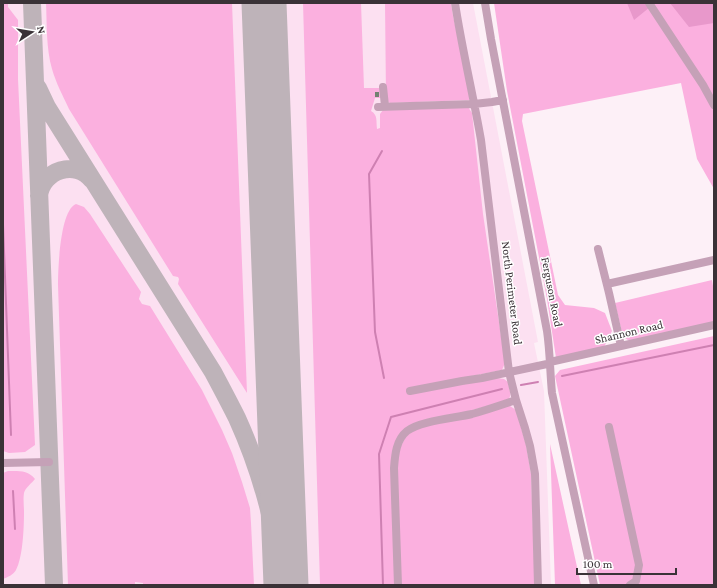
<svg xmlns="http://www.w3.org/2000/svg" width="717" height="588" viewBox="0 0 717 588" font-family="'Crimson Pro',serif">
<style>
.built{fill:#fce0f1}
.green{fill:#fbb0df}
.forest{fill:#e898cb}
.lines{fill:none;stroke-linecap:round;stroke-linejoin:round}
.stream{stroke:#ce80b2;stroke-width:2}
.taxiway{stroke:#beb3b9;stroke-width:18}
.runway{stroke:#beb3b9;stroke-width:45}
.building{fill:#728171}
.minor{stroke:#c5a1b7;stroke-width:8}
.labels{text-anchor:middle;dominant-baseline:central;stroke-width:3;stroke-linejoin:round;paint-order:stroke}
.street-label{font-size:12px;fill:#3a3237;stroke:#fff}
</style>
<rect width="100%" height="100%" fill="#fdf0f7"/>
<path class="built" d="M3,3H473L538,342L534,343L544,391L551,585H3Z"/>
<path class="green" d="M3,3H8V7L18,20V79L35,445L25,452L9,453L3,451Z
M46,3H232L247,393L178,284L179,279L178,277L173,276L69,109C63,96 56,83 52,69C46,48 47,24 46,3Z
M303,3H361L364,88H380L382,98H375L371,111C378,115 376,121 377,129L380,128V114L383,110L468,107L472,113L483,214L505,363L502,370L407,389V393L497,378L504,379L508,382C509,389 513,396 507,401L453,415L398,437L396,585H320Z
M385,3H451L453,16L471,97L469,100L390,103L388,102L386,97Z
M494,3H714V189L697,159L681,83L523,114L522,121L558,295L565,305L594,308L605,313L612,331L604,347L556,358L547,299L507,91Z
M76,204L84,207L90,214L141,292L139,299L142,304L150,306L202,390L222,430L232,453L242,482L250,508L251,523L254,585H143V583L135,582V585H68L58,285C58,269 60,210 76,204Z
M712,280L714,292V322L636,340H628L623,337L615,303Z
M714,336V585H600L555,376L560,370Z
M507,406H510L516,410L526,445L531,474L535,585H400L397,469L399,450L406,436L416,428Z
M550,444L581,585H555Z
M8,471C19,471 28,470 35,479C32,483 25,488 24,493C23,499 24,506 24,512C24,527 23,557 16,570C13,575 8,577 3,579V473Z"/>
<path class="forest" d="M627,3H655L634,20Z
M670,3H714V23L689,27Z"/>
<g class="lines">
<path class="stream" d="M382,151L369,174L375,332L384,378
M3,224L11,435
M562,376L714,345
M521,385L538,382
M13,491L15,529
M383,585L379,454L391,417L502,389"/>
<path class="taxiway" d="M32,3L54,585
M38,88L47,107L213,372C221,387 229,402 237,418C261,471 276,527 283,585
M39,196C42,170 76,159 92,180"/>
<path class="runway" d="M264,3L286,585"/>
</g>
<path class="building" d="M375,92H379V97H375Z"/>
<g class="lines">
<path class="minor" d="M455,3C462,49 473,94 481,140L509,372L516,400L525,428L530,446L535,474L538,585
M485,3L491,39L547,331C550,351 550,372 552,393L594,585
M649,3L703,85L714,105
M383,87L385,106
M378,107L474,104L492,102L503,100
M598,249L609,293L621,346
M607,284L714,260
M410,391L462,381L482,378L547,364L550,362L714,325
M609,427L639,565L636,581L630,585
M3,463L49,462
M398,585L394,468C395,455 396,440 407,431C419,421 455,418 472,414C487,410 501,405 516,400"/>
</g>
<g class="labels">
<g class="street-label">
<text transform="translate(552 292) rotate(79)">Ferguson Road</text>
<text transform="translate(512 293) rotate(83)">North Perimeter Road</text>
<text transform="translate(629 332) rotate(-13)">Shannon Road</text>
</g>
</g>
<rect width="717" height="588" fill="none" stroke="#3a3237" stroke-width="8"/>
<g transform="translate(32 32) rotate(78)" stroke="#ffffff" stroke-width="3" paint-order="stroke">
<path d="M0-3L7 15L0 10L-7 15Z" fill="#3a3237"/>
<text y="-6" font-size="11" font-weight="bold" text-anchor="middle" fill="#3a3237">N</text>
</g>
<path d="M577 568v6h99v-6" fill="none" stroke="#3a3237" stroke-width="2"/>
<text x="583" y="568" font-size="12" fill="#3a3237" stroke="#ffffff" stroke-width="3" paint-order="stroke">100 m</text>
</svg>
